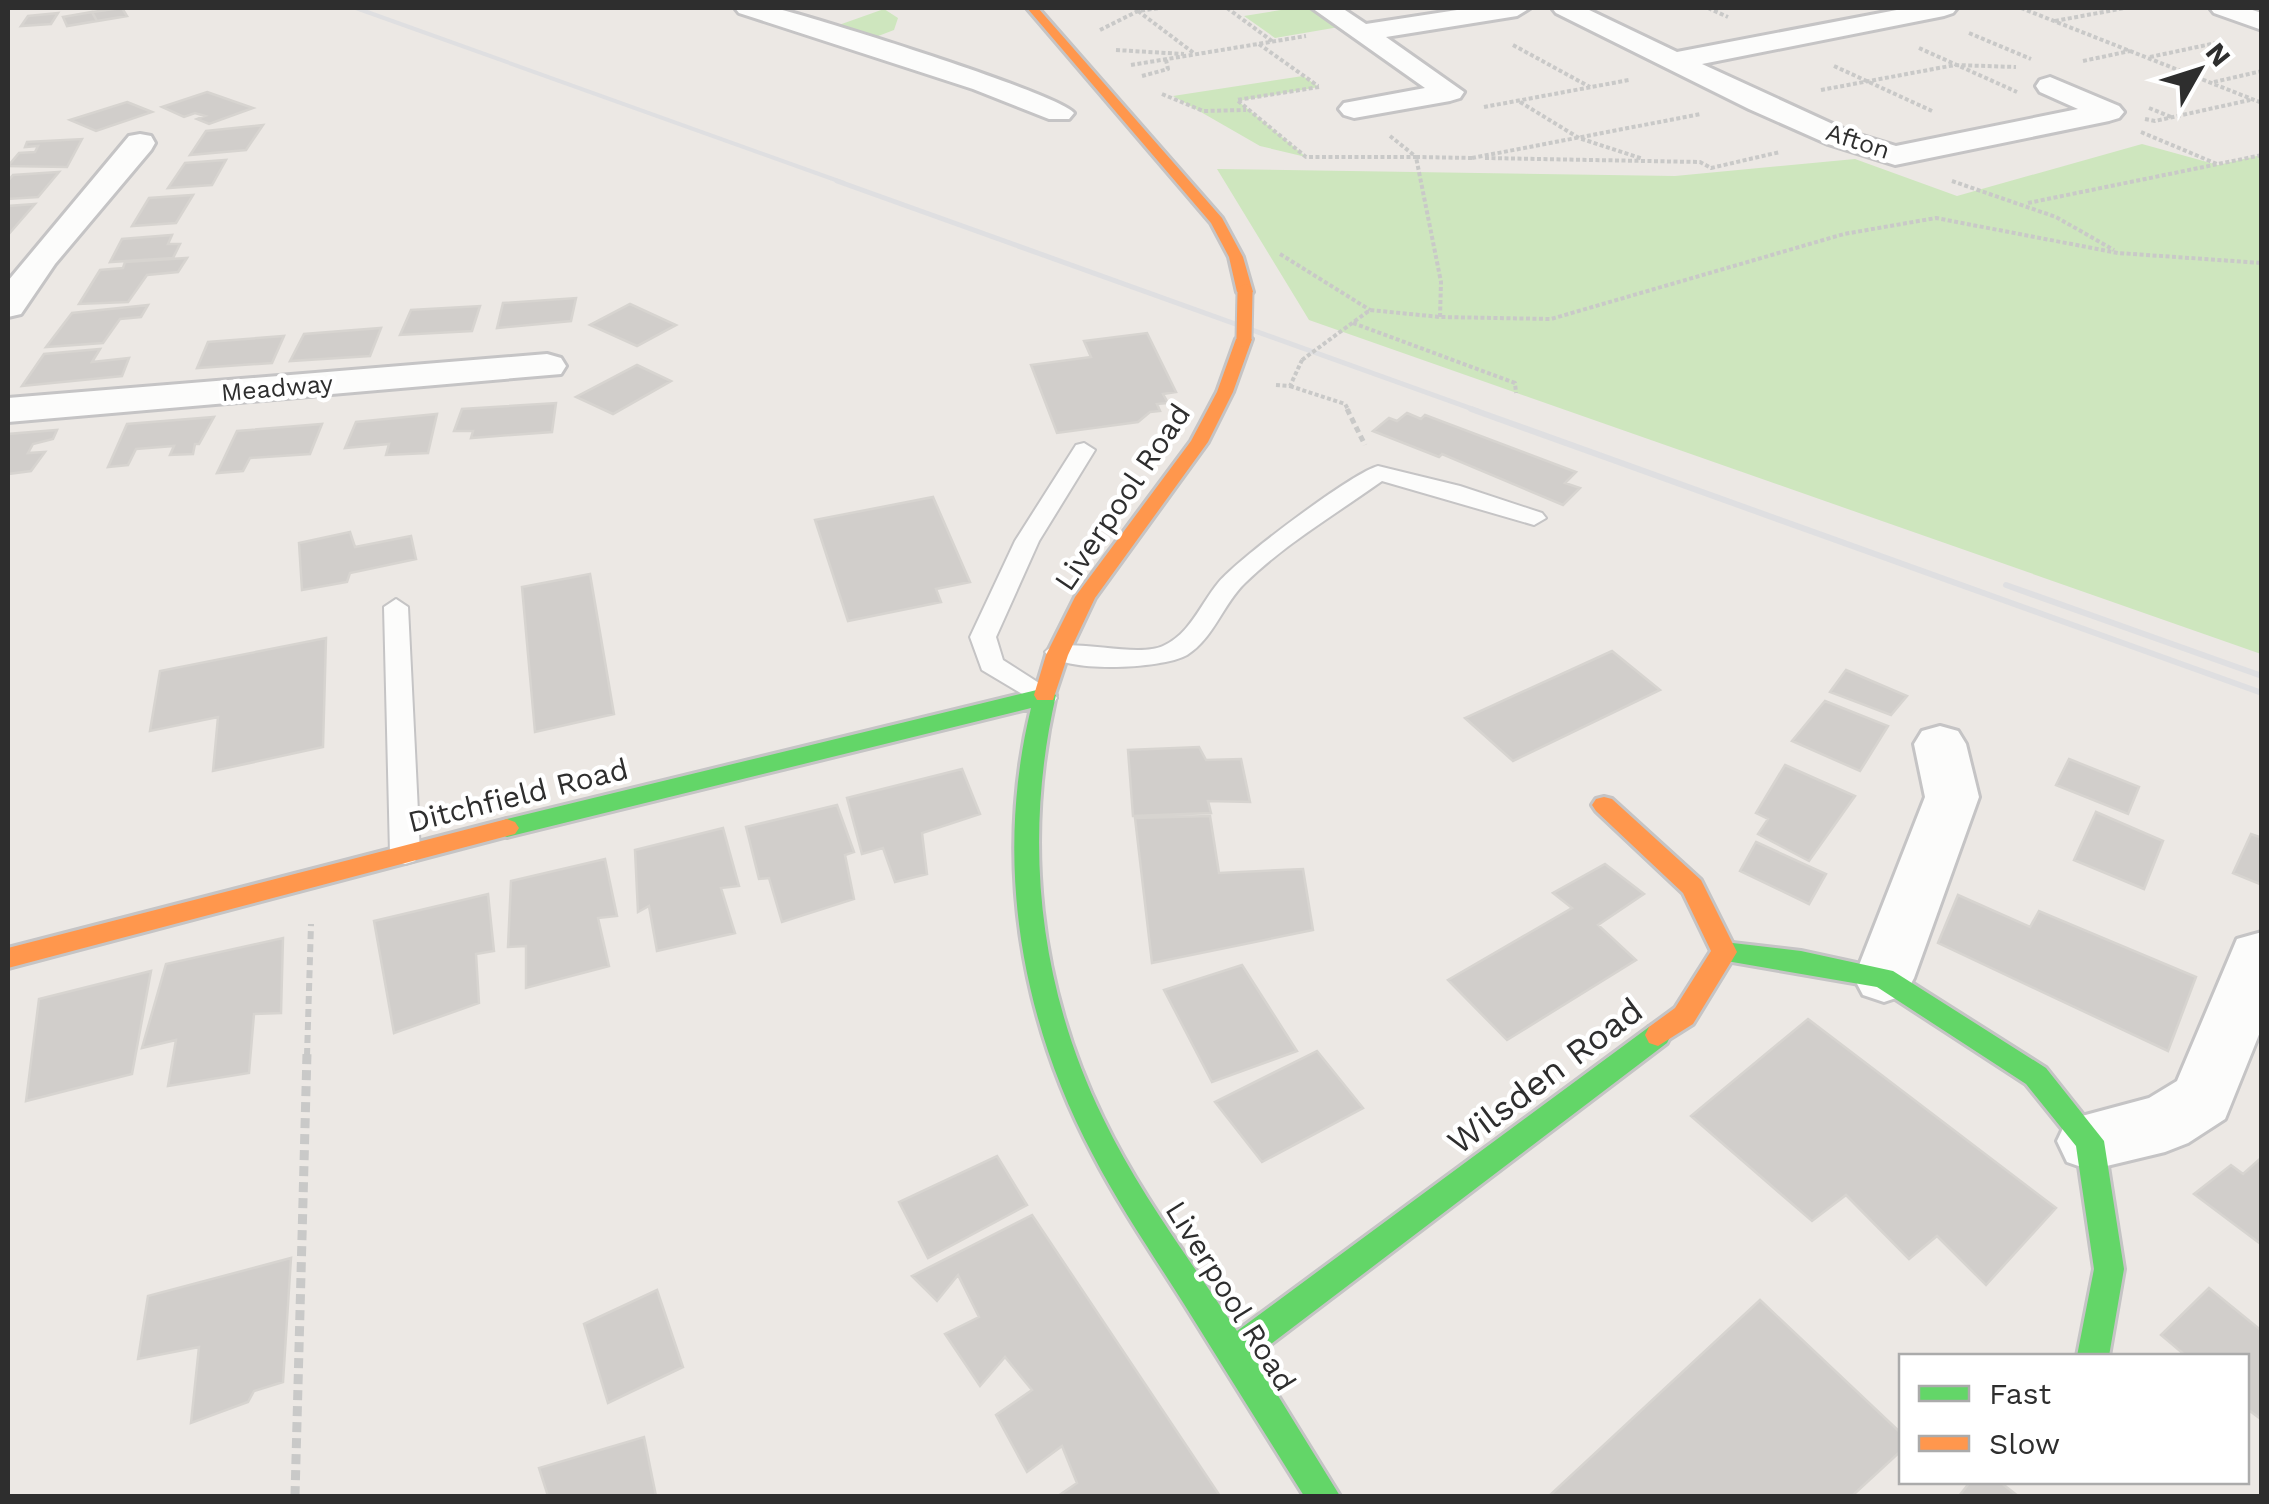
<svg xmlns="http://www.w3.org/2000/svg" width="2269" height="1504" viewBox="0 0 2269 1504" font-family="'Work Sans',sans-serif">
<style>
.green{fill:#cee6be}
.building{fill:#d1cecb;stroke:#d7d4d0;stroke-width:2.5}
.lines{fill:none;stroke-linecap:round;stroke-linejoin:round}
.lane-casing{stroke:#c5c4c5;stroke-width:4}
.street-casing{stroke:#c5c4c5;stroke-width:6}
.fast-casing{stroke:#c5c4c5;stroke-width:6}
.slow-casing{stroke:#c5c4c5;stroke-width:6}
.path-far3{stroke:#c9c9c8;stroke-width:4;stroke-dasharray:4 2.5;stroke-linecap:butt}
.path-far2{stroke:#c9c9c8;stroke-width:5;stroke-dasharray:6 4;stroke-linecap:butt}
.path-far1{stroke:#c9c9c8;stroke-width:6;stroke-dasharray:8 5;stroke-linecap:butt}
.path{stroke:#c9c9c8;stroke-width:9;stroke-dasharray:10 6;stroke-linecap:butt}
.lane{fill:#fcfcfb;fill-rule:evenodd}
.street{fill:#fcfcfb;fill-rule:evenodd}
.fast{fill:#63d668;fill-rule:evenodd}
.slow{fill:#ff974d;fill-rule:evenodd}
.rail-far2{stroke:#dfdfe1;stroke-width:4}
.rail-far1{stroke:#dfdfe1;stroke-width:5}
.rail{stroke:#dfdfe1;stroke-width:6}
.slow-bridge-casing{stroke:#c5c4c5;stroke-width:19;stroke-linecap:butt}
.path-bridge{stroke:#c9c9c8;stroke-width:4;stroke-dasharray:4 2.5;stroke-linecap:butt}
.slow-bridge{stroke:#ff974d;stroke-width:15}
.labels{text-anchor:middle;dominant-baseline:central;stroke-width:9;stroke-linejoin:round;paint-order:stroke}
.far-street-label{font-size:25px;fill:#2e2e2e;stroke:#fff}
.street-label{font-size:30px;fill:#2e2e2e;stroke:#fff}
.near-street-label{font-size:35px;fill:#2e2e2e;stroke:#fff}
</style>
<rect width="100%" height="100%" fill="#ece8e4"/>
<path class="green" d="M1293,8L1313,9L1339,27L1275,38L1244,16Z
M884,9L898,18L894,30L873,38L836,26Z
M1303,76L1319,87L1238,101L1306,157L1260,146L1173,96Z
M2142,144L2218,165L2261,155V654L1309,320L1217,169L1675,176L1855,159L1957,196Z"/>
<path class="building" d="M122,8L127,16L97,21L92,12Z
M92,12L97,21L67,26L63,17Z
M58,13L51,24L21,26L28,16Z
M207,92L253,108L209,124L197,119L205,116L195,113L184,117L162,107Z
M127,102L152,112L96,131L70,120Z
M263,125L246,150L190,155L206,131Z
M82,139L67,167L8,166L19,153L35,152L38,146L25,147L27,142Z
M226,160L212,185L168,188L185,163Z
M59,172L38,197L8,199V181L13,175Z
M193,195L176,223L132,226L149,198Z
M35,204L8,235V206Z
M172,235L168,244H180L173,258L110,262L122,239Z
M187,258L178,272L147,275L128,302L79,304L100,270L123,268L125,262Z
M576,298L571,321L497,328L503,303Z
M630,304L676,325L637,346L590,325Z
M148,305L141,317L120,319L103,343L46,347L72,313Z
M480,306L472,331L400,335L411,310Z
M381,328L370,356L290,361L304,334Z
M1147,333L1176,392L1163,394L1168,403L1157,404L1160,411L1150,412L1138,422L1057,433L1031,365L1091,357L1084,341Z
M284,336L272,363L197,368L208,342Z
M100,349L92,362L129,358L122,376L22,386L44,354Z
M637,365L671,381L613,414L576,397Z
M556,403L552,432L471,438L473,431H454L462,409Z
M1407,413L1421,419L1425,415L1576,472L1565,483L1580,488L1563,505L1442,454L1439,457L1373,431L1389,418L1397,421Z
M437,414L428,453L386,455L389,444L345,448L356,422Z
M214,417L199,444H195L193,454L170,455L174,446L136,449L128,465L108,467L127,424Z
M322,424L310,454L250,458L243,471L217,473L237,431Z
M57,430L53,439L33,444L28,453L45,452L31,471L8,474V434Z
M933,497L970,582L936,589L941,602L848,621L815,520Z
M350,532L355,547L411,536L416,559L350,573L347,582L302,590L299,543Z
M590,574L614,714L535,732L522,587Z
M326,638L323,747L213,771L218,717L150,731L160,671Z
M1612,651L1660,690L1513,761L1465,718Z
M1846,670L1907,696L1891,715L1830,692Z
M1825,701L1888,726L1860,771L1792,741Z
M1199,747L1206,760L1241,759L1250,802L1208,801L1211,813L1133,816L1128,750Z
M2069,759L2139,787L2128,814L2056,785Z
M1785,765L1855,796L1809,861L1758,834L1768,819L1756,813Z
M962,769L980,814L922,833L927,874L895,882L883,848L862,854L847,798Z
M837,805L854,852L845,855L854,899L782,922L769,878L759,879L746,827Z
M2096,812L2163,841L2144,889L2074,860Z
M1210,816L1219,873L1303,869L1313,930L1152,963L1135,818Z
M723,828L739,886L721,888L735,933L657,951L649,906L638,912L635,850Z
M2251,834L2262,838V885L2233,873Z
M1756,842L1826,874L1809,904L1740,871Z
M605,859L617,916L598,918L609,966L526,988V946L508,947L511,881Z
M1605,864L1644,894L1598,925L1636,960L1507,1040L1448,980L1572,908L1553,893Z
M488,894L494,951L476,954L479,1003L394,1033L374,921Z
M1958,895L2030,927L2039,911L2196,977L2168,1051L1938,943Z
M283,938L281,1013L254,1014L249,1073L168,1086L176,1040L142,1048L166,964Z
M1242,965L1297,1051L1212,1082L1164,990Z
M151,971L132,1074L26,1101L39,999Z
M1808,1019L2056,1208L1986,1285L1937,1236L1909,1259L1846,1195L1812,1221L1691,1116Z
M1317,1051L1363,1108L1262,1162L1215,1102Z
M997,1156L1027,1205L928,1258L899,1202Z
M2262,1157V1245L2194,1194L2231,1165L2243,1174Z
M1032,1215L1220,1496H1058L1077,1483L1062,1446L1027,1472L996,1415L1032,1390L1005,1357L980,1386L945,1334L979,1317L958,1275L937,1301L912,1276Z
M291,1258L283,1382L254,1391L248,1402L191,1423L199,1347L138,1359L148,1296Z
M2209,1288L2262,1331V1420L2246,1408V1356H2186L2161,1335Z
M657,1290L683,1367L608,1403L584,1324Z
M1760,1300L1902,1434V1450L1852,1496H1549Z
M644,1437L656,1496H548L539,1468Z
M1970,1482H2000L2018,1496H1959Z"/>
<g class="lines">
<g class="lane-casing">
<path id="lane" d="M1084,443L1095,450L1039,541L996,637L1003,660L1053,692L1057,698L1053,704L1044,707L982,670L970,637L1015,541L1076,445Z
M1378,466L1460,486L1542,513L1546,518L1534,525L1382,481C1336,514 1286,543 1245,583C1223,604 1214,638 1187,655C1163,669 1062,674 1045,652C1059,634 1135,659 1163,646C1190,634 1200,605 1218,583C1236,560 1352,473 1378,466Z
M396,599L408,607L420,853L415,861L405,864L395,861L390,853L384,607Z"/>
</g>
<g class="street-casing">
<path id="street" d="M735,8C747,7 762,6 774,8C811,16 1060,94 1074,113L1069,119H1049L973,89L739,13Z
M1312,8H1342L1366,24L1470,8H1530L1517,16L1386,37L1464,92L1460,98L1450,101L1354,118L1344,115L1339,109L1344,103L1425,88Z
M1552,8H1585L1677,52L1907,8H1957L1953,13L1944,16L1702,64L1850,132L1896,146L2078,109L2040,92L2036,86L2040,80L2050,77L2119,106L2124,112L2119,118L2109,121L1895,165L1828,144L1749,109L1556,13Z
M2210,8H2246L2262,13V30L2214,13Z
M140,134L151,136L155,143L151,150L55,264L21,314L8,317V281L129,136Z
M547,354L561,358L566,366L561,374L8,422V398Z
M1940,726L1958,731L1966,744L1979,797L1914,978L1905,995L1884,1002L1863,995L1854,978L1925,797L1914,744L1922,731Z
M2262,932V1027L2225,1119L2188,1143L2165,1152L2090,1170L2067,1162L2057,1141L2067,1120L2149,1098L2177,1081L2237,939Z"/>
</g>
<g class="fast-casing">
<path id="fast" d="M1045,688L1056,695C1023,839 1038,985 1103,1118C1139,1193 1191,1261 1237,1331L1649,1027L1658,1024L1667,1027L1671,1035L1667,1043L1254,1357L1340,1496H1304C1264,1432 1224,1368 1184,1304C1153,1255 1120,1207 1093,1155C1020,1018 994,860 1031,708L507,837L499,834L495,828L499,822L507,819Z
M1724,942L1801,951L1893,971L2046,1068L2104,1141L2124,1269L2109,1356H2077L2094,1269L2076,1146L2026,1084L1877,987L1715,959L1711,952L1715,945Z"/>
</g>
<g class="slow-casing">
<path id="slow" d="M1027,8H1038L1222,218L1243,257L1253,292L1250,295L1237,292L1229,257L1211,223Z
M1244,334L1252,339L1233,392L1208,442L1095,598L1068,655L1053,700H1037L1034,695L1046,655L1075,597L1191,441L1217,392L1236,339Z
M1604,797L1612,799L1701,880L1737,952L1693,1024L1658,1046L1649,1043L1645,1035L1649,1027L1675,1008L1711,951L1683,893L1596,811L1592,805L1596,799Z
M507,819L515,822L519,828L515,834L8,968V948Z"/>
</g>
<path class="path-far3" d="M1227,8L1272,41
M1708,8L1728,17
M2021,8L2262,103
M1138,11L1195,54
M2055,21L2125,8
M1100,30L1138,11L1159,8
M1969,33L2031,59
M1259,44L1318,86
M1513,45L1590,87
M1919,48L2017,92
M1116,50L1184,54
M2150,57L2216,43
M2083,61L2130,51
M1131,65L1306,36
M1834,66L1932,111
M1142,76L1168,69L1166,60
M2214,82L2262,71
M1319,87L1237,100L1306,157H1416
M1821,90L1955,65L2016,67
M1162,94L1203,111L1246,110
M1520,102L1579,138L1643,159
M1484,107L1629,80
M2149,108L2171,117
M2145,119L2155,121L2250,100
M2141,132L2217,164
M1390,136L1415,156
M1472,158L1701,114
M1485,158L1700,162L1711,168L1780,152
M1952,181L2056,217L2114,250
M2028,203L2262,155
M1280,254L1370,310
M1440,317L1441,282L1416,157L1473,158
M1353,323L1515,383L1516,393
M1344,329L1370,310L1440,317L1551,319L1844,234L1936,218L2118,253L2262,263
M1276,385L1290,386L1302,360
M1290,386L1345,404L1349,411"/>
<path class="path-far2" d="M1347,409L1365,445"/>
<path class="path-far1" d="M307,1056L311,924"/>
<path class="path" d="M295,1496L307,1053"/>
<use href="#lane" class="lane"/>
<use href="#street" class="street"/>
<use href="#fast" class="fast"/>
<use href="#slow" class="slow"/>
<path class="rail-far2" d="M356,8L844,183"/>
<path class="rail-far1" d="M837,181L1478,411"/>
<path class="rail" d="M1471,409L2262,693
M2006,585L2262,676"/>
<g class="slow-bridge-casing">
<path id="slow-bridge" d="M1244,339L1245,292"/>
</g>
<path class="path-bridge" d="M1302,360L1344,329"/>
<use href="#slow-bridge" class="slow-bridge"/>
</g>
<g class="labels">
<g class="far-street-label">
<text transform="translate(1858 141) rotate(18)">Afton</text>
<text transform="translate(277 388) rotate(-5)">Meadway</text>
</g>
<g class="street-label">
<text transform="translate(1122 497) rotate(-56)">Liverpool Road</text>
<text transform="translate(518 795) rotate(-14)">Ditchfield Road</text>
<text transform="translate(1231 1296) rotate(58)">Liverpool Road</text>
</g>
<g class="near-street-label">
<text transform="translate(1545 1076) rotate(-37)">Wilsden Road</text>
</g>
</g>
<rect width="2269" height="1504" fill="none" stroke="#2e2e2e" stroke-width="20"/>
<rect x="1899" y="1354" width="350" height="130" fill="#ffffff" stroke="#ababab" stroke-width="2.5"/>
<rect x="1919" y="1386" width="50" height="15" fill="#63d668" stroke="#ababab" stroke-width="2.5"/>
<text x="1989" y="1404" font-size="30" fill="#2e2e2e">Fast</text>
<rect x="1919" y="1436" width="50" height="15" fill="#ff974d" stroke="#ababab" stroke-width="2.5"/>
<text x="1989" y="1454" font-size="30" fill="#2e2e2e">Slow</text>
<g transform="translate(2199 70) rotate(51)" stroke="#ffffff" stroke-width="8" paint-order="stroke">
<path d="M0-8L18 38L0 25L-18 38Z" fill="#2e2e2e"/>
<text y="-15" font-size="28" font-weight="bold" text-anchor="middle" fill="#2e2e2e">N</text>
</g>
</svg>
